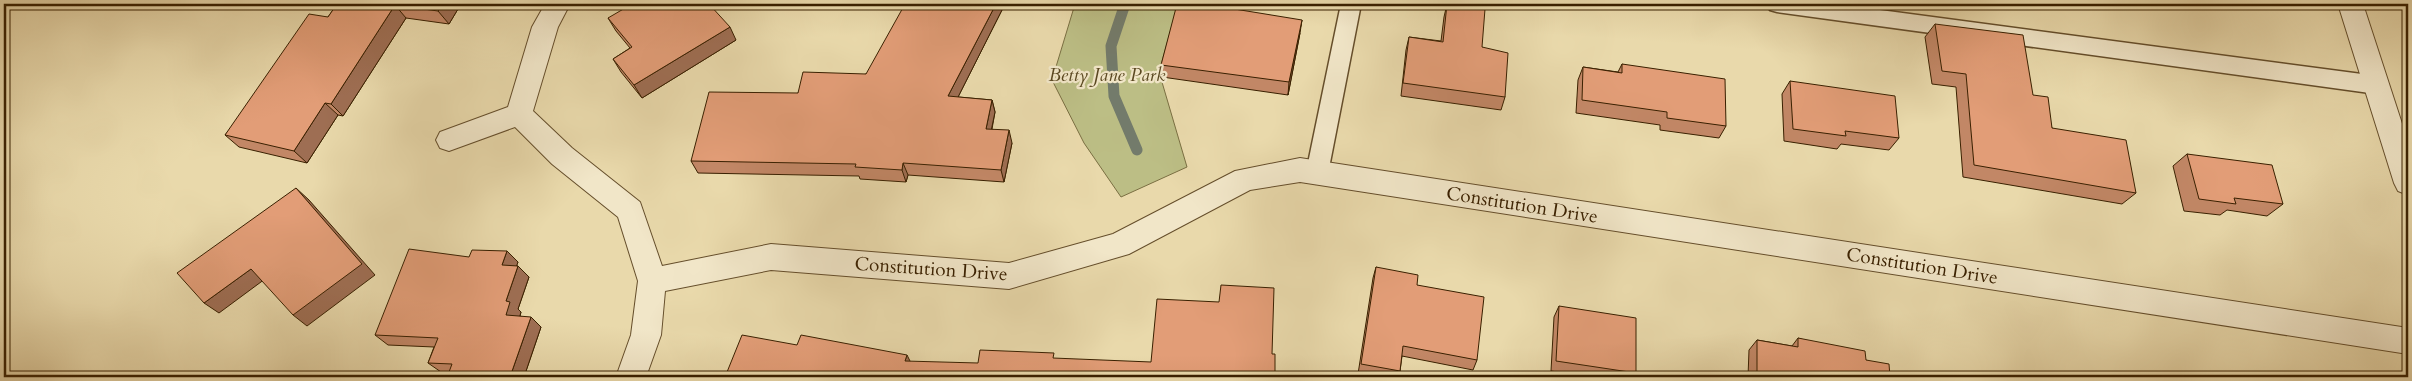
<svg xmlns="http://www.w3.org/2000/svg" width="2412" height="381" viewBox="0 0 2412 381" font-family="Cardo,serif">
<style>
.green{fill:#bcbe85;stroke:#7a6f42}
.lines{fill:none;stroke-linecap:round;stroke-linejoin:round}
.stream{stroke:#737b6b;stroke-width:11}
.service-casing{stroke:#654e2b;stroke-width:3}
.minor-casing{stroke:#654e2b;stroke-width:2}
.service{fill:#f1e6c8;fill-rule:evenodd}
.minor{fill:#f1e6c8;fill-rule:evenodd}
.wall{fill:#c28766;stroke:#392000}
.shaded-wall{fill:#9e6e53;stroke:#392000}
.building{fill:#e29d77;stroke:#392000}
.labels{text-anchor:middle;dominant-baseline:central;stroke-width:4.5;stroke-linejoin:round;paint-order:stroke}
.park-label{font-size:19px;font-style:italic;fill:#5a4821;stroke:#f1e6c8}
.street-label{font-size:19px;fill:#392000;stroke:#f1e6c8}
</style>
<rect width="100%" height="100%" fill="#e9d9ab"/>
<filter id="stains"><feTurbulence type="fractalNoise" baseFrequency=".004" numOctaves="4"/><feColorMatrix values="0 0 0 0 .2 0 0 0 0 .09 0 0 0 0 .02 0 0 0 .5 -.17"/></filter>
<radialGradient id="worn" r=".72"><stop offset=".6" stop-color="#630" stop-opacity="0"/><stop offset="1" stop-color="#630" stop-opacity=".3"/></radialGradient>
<path class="green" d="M1075,4H1178L1159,72L1187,167L1121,197L1084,143L1052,80Z"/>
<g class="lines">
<path class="stream" d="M1125,4L1111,46L1114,96L1137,150"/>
<g class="service-casing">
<path id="service" d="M1341,4H1361L1328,173L1325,180L1317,182L1309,180L1306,173Z
M1767,4H1835L2377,76L2385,79L2388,85L2385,91L2377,94L1777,12L1770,10Z"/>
</g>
<g class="minor-casing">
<path id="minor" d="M545,4H570L558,27L533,111L572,148L640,202L662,266L771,244L1009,263L1113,234L1235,171L1300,158L2408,328V354L1300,182L1250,190L1129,254L1009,289L771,270L665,291L661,335L646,377H616L631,335L638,281L618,217L552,164L515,127L449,151L440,148L436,140L440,132L508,107L532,27Z
M2338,4H2363L2408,142V195L2398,191L2394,183Z"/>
</g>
<use href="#service" class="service"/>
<use href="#minor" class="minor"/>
</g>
<path class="wall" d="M328,4H461L449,24L406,18L343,116L338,115L307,163L239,147L225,135L328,17L335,7H331Z
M1005,4L958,97L992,100L995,112L992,129L1012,143L1004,182L908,175L906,182L860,179L859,176L698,173L691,161L798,93L866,74Z
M1447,4L1482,47L1505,97L1501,110L1401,96L1406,50L1409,37L1441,41L1444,17Z
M1219,7L1300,33L1288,95L1162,77L1161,65Z
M608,18L736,40L642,98L621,72L613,59L630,48L616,31Z
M1935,24L2033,95L2052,128L2136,193L2122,204L1963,177L1956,87L1932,84L1925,37Z
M1622,64L1726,126L1719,138L1660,130V125L1576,113L1578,80L1583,67L1618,72Z
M1790,81L1899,138L1889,150L1841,144L1837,149L1784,141L1782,94Z
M2187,154L2283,204L2267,216L2227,210L2220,215L2184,211L2173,166Z
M507,251L518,262L516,266H518L529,277L518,309L521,312L520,316L541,327L524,377H456L451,373L441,372L428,363L434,347L388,345L375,335Z
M1376,267L1417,285L1477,360L1473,370L1402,356L1400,371L1398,377H1378L1358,374L1373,278Z
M1559,306L1636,373L1633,377H1593L1551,371L1554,317Z
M1798,338L1866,360L1890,377H1748L1749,350L1757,340L1792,346Z"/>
<path class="shaded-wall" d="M443,4H461L449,24L438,11Z
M996,4H1005L952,109L948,96Z
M395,5L406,18L343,116L331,104Z
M1302,20L1300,33L1288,95L1289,82Z
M730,27L736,40L642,98L634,85Z
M992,100L995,112L989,141L986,129Z
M325,103L338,115L307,163L294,151Z
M1009,130L1012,143L1004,182L1001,170Z
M903,163L908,175L906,182L902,170Z
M296,188L309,200L375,275L307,326L293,315Z
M507,251L518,262L513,276L502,265Z
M518,266L529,277L518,309L521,312L517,326L506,315V301Z
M251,269L265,279L219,313L204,303Z
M531,317L541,327L524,377H510Z
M907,355L912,365L905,361Z"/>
<path class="building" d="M337,4H443L438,11L395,5L331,104L325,103L294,151L225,135L309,14L328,17Z
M632,4H709L730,27L634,85L613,59L632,47L608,18Z
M905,4H996L948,96L992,100L986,129L1009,130L1001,170L903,163L902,170L855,167L856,164L691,161L709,92L798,93L803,72L866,74Z
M1177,4H1216V6L1302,20L1289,82L1161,65Z
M1447,4L1485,9L1482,47L1508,53L1505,97L1403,83L1409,37L1443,42Z
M1935,24L2023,35L2033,95L2048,97L2052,128L2126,140L2136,193L1974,165L1966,74L1942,71Z
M1622,64L1725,79L1726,126L1667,118V112L1582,100L1583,67L1622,73Z
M1790,81L1895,96L1899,138L1845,131L1846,136L1793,129Z
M2187,154L2272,165L2283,204L2234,198L2236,204L2199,199Z
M296,188L362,264L293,315L251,269L204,303L177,273Z
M409,249L469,257L472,250L507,251L502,265L518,266L506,301L510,302L506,315L531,317L510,377H463L464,372H449L452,364L428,363L438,338L375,335Z
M1376,267L1418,275L1417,285L1484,297L1477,360L1403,346L1400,371L1361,364Z
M1221,285L1274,288L1272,354H1275V377H725L742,335L797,345L801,335L907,355L905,361L978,363L980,350L1054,353L1053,358L1151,362L1157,299L1219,302Z
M1559,306L1636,318V373L1556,361Z
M1798,338L1865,351L1866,360L1889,364L1890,377H1757V340L1798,347Z
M1986,374L2001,377H1986Z
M2009,374L2028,377H2009Z"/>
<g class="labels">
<g class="park-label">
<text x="1107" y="75">Betty Jane Park</text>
</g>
<g class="street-label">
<text transform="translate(1522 205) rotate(9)">Constitution Drive</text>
<text transform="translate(1922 266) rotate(9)">Constitution Drive</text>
<text transform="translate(931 269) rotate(4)">Constitution Drive</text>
</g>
</g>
<rect width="2412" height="381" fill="none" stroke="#e9d9ab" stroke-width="20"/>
<rect x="5" y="5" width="2402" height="371" fill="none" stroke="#392000" stroke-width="2.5"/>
<rect x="10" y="10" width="2392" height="361" fill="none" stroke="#392000"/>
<rect width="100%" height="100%" filter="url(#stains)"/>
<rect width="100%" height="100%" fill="url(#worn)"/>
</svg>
